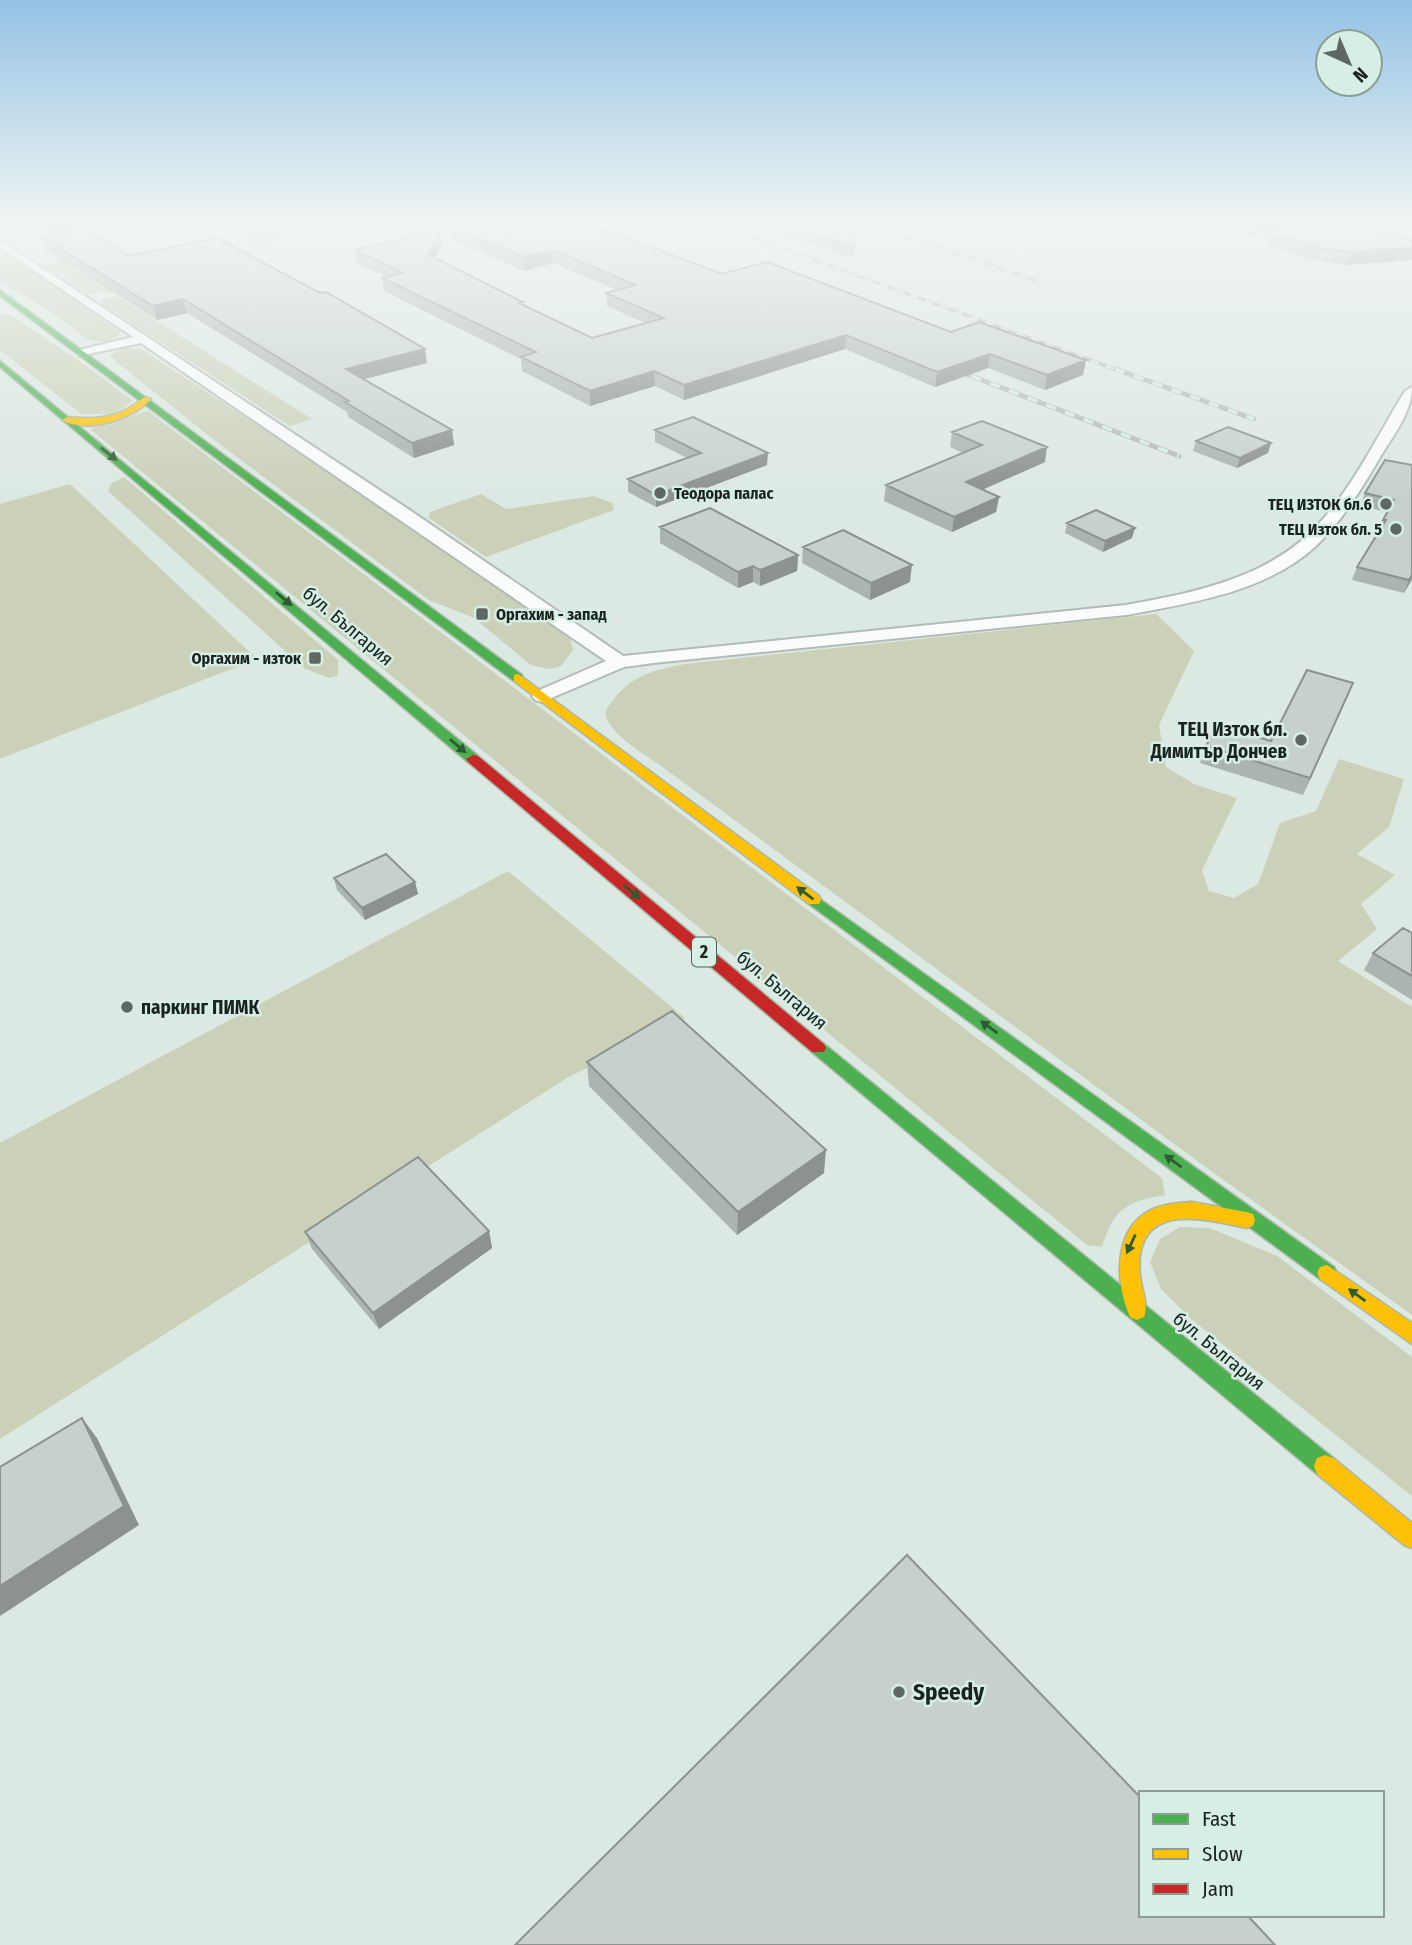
<svg xmlns="http://www.w3.org/2000/svg" width="1412" height="1945" viewBox="0 0 1412 1945" font-family="'Fira Sans Condensed',sans-serif">
<style>
.green{fill:#cbd0b9}
.lines{fill:none;stroke-linecap:round;stroke-linejoin:round}
.street-casing{stroke:#b2bcb7;stroke-width:4}
.fast-casing{stroke:#a9b8a8;stroke-width:3}
.slow-casing{stroke:#a9b8a8;stroke-width:3}
.jam-casing{stroke:#a9b8a8;stroke-width:3}
.street{fill:#fafcfb;fill-rule:evenodd}
.fast{fill:#4caf50;fill-rule:evenodd}
.slow{fill:#ffc107;fill-rule:evenodd}
.jam{fill:#c62828;fill-rule:evenodd}
.rail-far1-casing{stroke:#b7bab8;stroke-width:3.5}
.rail-casing{stroke:#b7bab8;stroke-width:5}
.rail-far1{stroke:#d6eee3;stroke-width:2.5;stroke-dasharray:8;stroke-linecap:butt}
.rail{stroke:#d6eee3;stroke-width:3.5;stroke-dasharray:10;stroke-linecap:butt}
.wall{fill:#aab4b1}
.shaded-wall{fill:#8b9290}
.building{fill:#c6d1ce;stroke:#8b9290;stroke-width:2}
.oneway{fill:#2e5b33}
.poi-dot{fill:#5e6863;stroke:#d6eee3;stroke-width:2.5}
.labels{text-anchor:middle;dominant-baseline:central;stroke-width:5;stroke-linejoin:round;paint-order:stroke}
.far-poi-label{font-size:16px;font-weight:bold;fill:#1a231f;stroke:#d6eee3;text-anchor:end}
.shield{fill:#d6eee3;stroke:#52605a;stroke-width:2}
.shield-label{font-size:18px;font-weight:bold;fill:#1a231f}
.street-label{font-size:19px;fill:#1a231f;stroke:#d6eee3}
.poi-label{font-size:19px;font-weight:bold;fill:#1a231f;stroke:#d6eee3;text-anchor:end}
.near-poi-label{font-size:23px;font-weight:bold;fill:#1a231f;stroke:#d6eee3;text-anchor:start}
</style>
<rect width="100%" height="100%" fill="#dce8e2"/>
<path class="green" d="M213,224H363L255,245Z
M0,249L120,332L119,336L106,342L88,340L49,310L0,282Z
M63,260L112,292L87,294L45,266Z
M117,296L312,419L290,426L100,303L103,299Z
M0,314L12,316L91,369L133,401L114,414H81L0,350Z
M124,348L141,349L389,511L570,638L573,650L561,666L549,669L531,665L474,618L429,600L214,440L113,359L110,355Z
M148,411L1162,1178L1165,1195C1126,1202 1115,1207 1102,1247L1087,1245L91,430L93,427Z
M124,477L338,660V676L329,678L304,668L108,491L112,483Z
M70,484L257,659L0,759V504Z
M481,494L506,509L594,496L612,503L614,510L486,557L429,518L430,512Z
M1156,614L1194,651L1159,725L1166,767L1194,784L1237,798L1202,870L1209,891L1234,898L1258,884L1280,823L1316,811L1339,759L1404,779L1389,827L1357,854L1395,875L1361,904L1377,929L1338,961L1412,1007V1315L1200,1163L661,766C645,754 615,738 607,719C603,711 609,706 613,700C632,675 657,669 685,664Z
M508,871L685,1018L567,1078L0,1439V1143Z
M1180,1227L1210,1228L1277,1256L1412,1357V1496L1191,1319L1161,1289L1150,1262L1160,1239Z"/>
<g class="lines">
<g class="street-casing">
<path id="street" d="M0,240L408,509L623,656L1126,605C1198,592 1275,577 1324,518C1357,480 1379,433 1405,391L1412,387C1412,413 1392,437 1379,459C1361,490 1342,521 1316,546C1266,592 1191,603 1126,615L653,663L624,667L542,702L535,700L532,696L535,692L606,661L141,343L79,356V350L133,337L0,248Z"/>
</g>
<g class="fast-casing">
<path id="fast" d="M0,290L522,675V681H514L0,296Z
M0,361L478,756V762H468L0,367Z
M814,895L1334,1267L1337,1273L1334,1279L1327,1281L1320,1279L809,904L807,900Z
M818,1042L824,1044L1333,1458L1336,1466L1333,1474L1325,1477L1317,1474L812,1052L810,1048L812,1044Z"/>
</g>
<g class="slow-casing">
<path id="slow" d="M144,397L151,399C134,419 86,434 62,420L67,417C97,420 121,418 144,397Z
M518,674L819,896L821,900L819,904H809L514,681V675Z
M1192,1202L1246,1212L1253,1214L1255,1220L1253,1226L1246,1228C1199,1217 1133,1202 1140,1275C1141,1288 1149,1305 1144,1317L1137,1320L1130,1317C1116,1286 1113,1236 1144,1214C1158,1204 1176,1203 1192,1202Z
M1327,1265L1412,1323V1344L1320,1279L1317,1273L1320,1267Z
M1325,1455L1333,1458L1412,1523V1548L1404,1545L1317,1474L1314,1466L1317,1458Z"/>
</g>
<g class="jam-casing">
<path id="jam" d="M473,755L478,756L824,1044L826,1048L824,1052H812L468,762L466,759Z"/>
</g>
<use href="#street" class="street"/>
<use href="#fast" class="fast"/>
<use href="#slow" class="slow"/>
<use href="#jam" class="jam"/>
<g class="rail-far1-casing">
<path id="rail-far1" d="M715,224L1120,371
M852,224L933,245L1036,281
M951,368L958,371"/>
</g>
<g class="rail-casing">
<path id="rail" d="M953,369L1179,456
M1115,369L1254,419"/>
</g>
<use href="#rail-far1" class="rail-far1"/>
<use href="#rail" class="rail"/>
</g>
<path class="wall" d="M30,224H102L49,234Z
M445,224H578L722,274L951,332L1086,360L1083,375L1045,390L988,368L935,387L845,349L684,400L655,386L590,406L522,371L521,359L384,291L382,278L386,277L357,263L355,250L440,230L442,243L435,258L523,305L592,338L645,323L607,306L606,293L617,290L553,263L524,271L453,240L452,227H454Z
M784,224L855,248L854,258L784,235Z
M1172,224H1310L1309,225L1412,240V260L1346,265L1314,260L1267,244L1270,233L1249,235L1218,233Z
M42,237L128,256L427,363L364,379L452,430L454,445L414,458L348,417L347,412L187,313L157,320L46,250Z
M655,430L767,465L656,507L628,492V479L687,458L655,442Z
M952,432L1045,462L982,489L999,497L996,512L952,532L884,501L886,485L963,453L950,447Z
M1196,441L1268,453L1237,468L1193,451Z
M1412,465V579L1404,593L1352,580L1357,567L1379,533L1383,520L1387,512L1360,506L1365,493Z
M1067,523L1132,538L1103,552L1065,533Z
M660,527L798,555L797,571L760,586L753,582L738,588L660,543Z
M803,547L910,582L870,600L802,563Z
M1353,683L1303,795L1200,763L1206,746L1271,741Z
M334,878L415,882L418,894L365,920L337,890Z
M1412,933V1000L1364,970L1373,953Z
M587,1062L824,1173L737,1235L589,1086Z
M489,1231L492,1248L379,1329L312,1249L305,1232Z"/>
<path class="shaded-wall" d="M59,224H102L49,234L46,226Z
M1252,224H1310L1308,229L1270,232V233L1249,235Z
M440,230L442,243L430,268L428,255Z
M1412,248V260L1346,265L1350,252Z
M552,250L553,263L524,271L523,257Z
M183,299L187,313L157,320L153,306Z
M846,335L845,349L684,400V385Z
M425,349L427,363L349,383L346,369Z
M990,354L988,368L935,387L937,372Z
M1086,360L1083,375L1045,390L1047,375Z
M654,371L655,386L590,406V391Z
M452,430L454,445L414,458L412,443Z
M1271,443L1268,453L1237,468L1240,458Z
M1047,447L1045,462L964,498L966,482Z
M768,453L767,465L656,507V495Z
M999,497L996,512L952,532L954,517Z
M1135,528L1132,538L1103,552L1105,541Z
M798,555L797,571L760,586V570Z
M912,565L910,582L870,600L871,583Z
M753,566V582L738,588V572Z
M1412,575V579L1404,593L1409,580Z
M1353,683L1346,700L1303,795L1310,778Z
M415,882L418,894L365,920L362,908Z
M826,1150L824,1173L737,1235L738,1212Z
M489,1231L492,1248L379,1329L373,1313Z
M82,1418L97,1438L139,1525L0,1616V1586Z"/>
<path class="building" d="M42,224H59L46,226Z
M468,224H578L602,232L608,231L722,274L767,262L951,332L979,322L1086,360L1047,375L990,354L937,372L846,335L684,385L654,371L590,391L521,357L536,352L382,278L403,273L355,250L440,230L428,255L523,302L519,303L592,338L664,318L606,293L636,285L552,250L523,257L452,227Z
M784,224H852L855,248Z
M1314,224H1346L1412,240V248L1350,252L1317,248L1270,232Z
M86,228L128,256L217,238L320,293L326,292L425,349L346,369L452,430L412,443L345,402L349,401L183,299L153,306L42,237Z
M693,417L768,453L656,495L628,479L701,453L655,430Z
M982,421L1047,447L966,482L999,497L954,517L886,485L982,445L952,432Z
M1228,427L1271,443L1240,458L1196,441Z
M1385,460L1412,465V575L1409,580L1357,567L1386,520H1383L1394,500L1365,493Z
M710,508L798,555L760,570L753,566L738,572L660,527Z
M1096,510L1135,528L1105,541L1067,523Z
M843,530L912,565L871,583L803,547Z
M1307,670L1353,683L1310,778L1206,746L1217,725L1271,741Z
M386,854L415,882L362,908L334,878Z
M1403,928L1412,933V976L1373,953Z
M672,1011L826,1150L738,1212L587,1062Z
M418,1157L489,1231L373,1313L305,1232Z
M82,1418L124,1506L0,1586V1467Z
M907,1555L1141,1798V1915H1247L1275,1945H515Z"/>
<defs><path id="oneway-solid" d="M-6-.8H1V-3.2L6.5 0L1 3.2V.8H-6Z" transform="scale(1.75)"/></defs>
<g class="oneway">
<use href="#oneway-solid" transform="translate(109 454) rotate(38)"/>
<use href="#oneway-solid" transform="translate(284 599) rotate(40)"/>
<use href="#oneway-solid" transform="translate(458 746) rotate(40)"/>
<use href="#oneway-solid" transform="translate(632 892) rotate(40)"/>
<use href="#oneway-solid" transform="translate(805 893) rotate(-143)"/>
<use href="#oneway-solid" transform="translate(989 1027) rotate(-144)"/>
<use href="#oneway-solid" transform="translate(1173 1161) rotate(-144)"/>
<use href="#oneway-solid" transform="translate(1131 1244) rotate(115)"/>
<use href="#oneway-solid" transform="translate(1357 1295) rotate(-144)"/>
</g>
<linearGradient id="sky" x2="0" y2="1"><stop stop-color="#95c2e5"/><stop offset="0.45" stop-color="#eff5f2"/><stop offset="1" stop-color="#eff5f2" stop-opacity="0"/></linearGradient>
<rect width="1412" height="496" fill="url(#sky)"/>
<g class="poi-dot">
<circle cx="660" cy="493" r="7"/>
<circle cx="1386" cy="504" r="7"/>
<circle cx="1396" cy="529" r="7"/>
<rect x="475" y="607" width="14" height="14" rx="3.5"/>
<rect x="308" y="651" width="14" height="14" rx="3.5"/>
<circle cx="1301" cy="740" r="7"/>
<circle cx="127" cy="1007" r="7"/>
<circle cx="899" cy="1692" r="7"/>
</g>
<g class="labels">
<g class="far-poi-label">
<text x="674" y="493" text-anchor="start">Теодора палас</text>
<text x="1372" y="504">ТЕЦ ИЗТОК бл.6</text>
<text x="1382" y="529">ТЕЦ Изток бл. 5</text>
<text x="496" y="614" text-anchor="start">Оргахим - запад</text>
<text x="301" y="658">Оргахим - изток</text>
</g>
<rect class="shield" x="692" y="937.5" width="24" height="29" rx="5"/>
<g class="shield-label">
<text x="704" y="952">2</text>
</g>
<g class="street-label">
<text transform="translate(348 626) rotate(40)">бул. България</text>
<text transform="translate(782 990) rotate(40)">бул. България</text>
<text transform="translate(1219 1351) rotate(39)">бул. България</text>
</g>
<g class="poi-label">
<text x="1287" y="729">ТЕЦ Изток бл.<tspan x="1287" dy="22">Димитър Дончев</tspan></text>
<text x="141" y="1007" text-anchor="start">паркинг ПИМК</text>
</g>
<g class="near-poi-label">
<text x="913" y="1692">Speedy</text>
</g>
</g>
<rect x="1139" y="1791" width="245" height="126" fill="#d6eee3" stroke="#8b9d95" stroke-width="2"/>
<rect x="1153" y="1814" width="35" height="10" fill="#4caf50" stroke="#8b9d95" stroke-width="2"/>
<text x="1202" y="1826" font-size="21" fill="#1a231f">Fast</text>
<rect x="1153" y="1849" width="35" height="10" fill="#ffc107" stroke="#8b9d95" stroke-width="2"/>
<text x="1202" y="1861" font-size="21" fill="#1a231f">Slow</text>
<rect x="1153" y="1884" width="35" height="10" fill="#c62828" stroke="#8b9d95" stroke-width="2"/>
<text x="1202" y="1896" font-size="21" fill="#1a231f">Jam</text>
<g transform="translate(1349 63) rotate(136)"><circle r="33" fill="#d6eee3" stroke="#8b9d95" stroke-width="2"/>
<path d="M0-5L12 26L0 18L-12 26Z" fill="#5e6863"/>
<text y="-10" font-size="19" font-weight="bold" text-anchor="middle" fill="#1a231f">N</text>
</g>
</svg>
